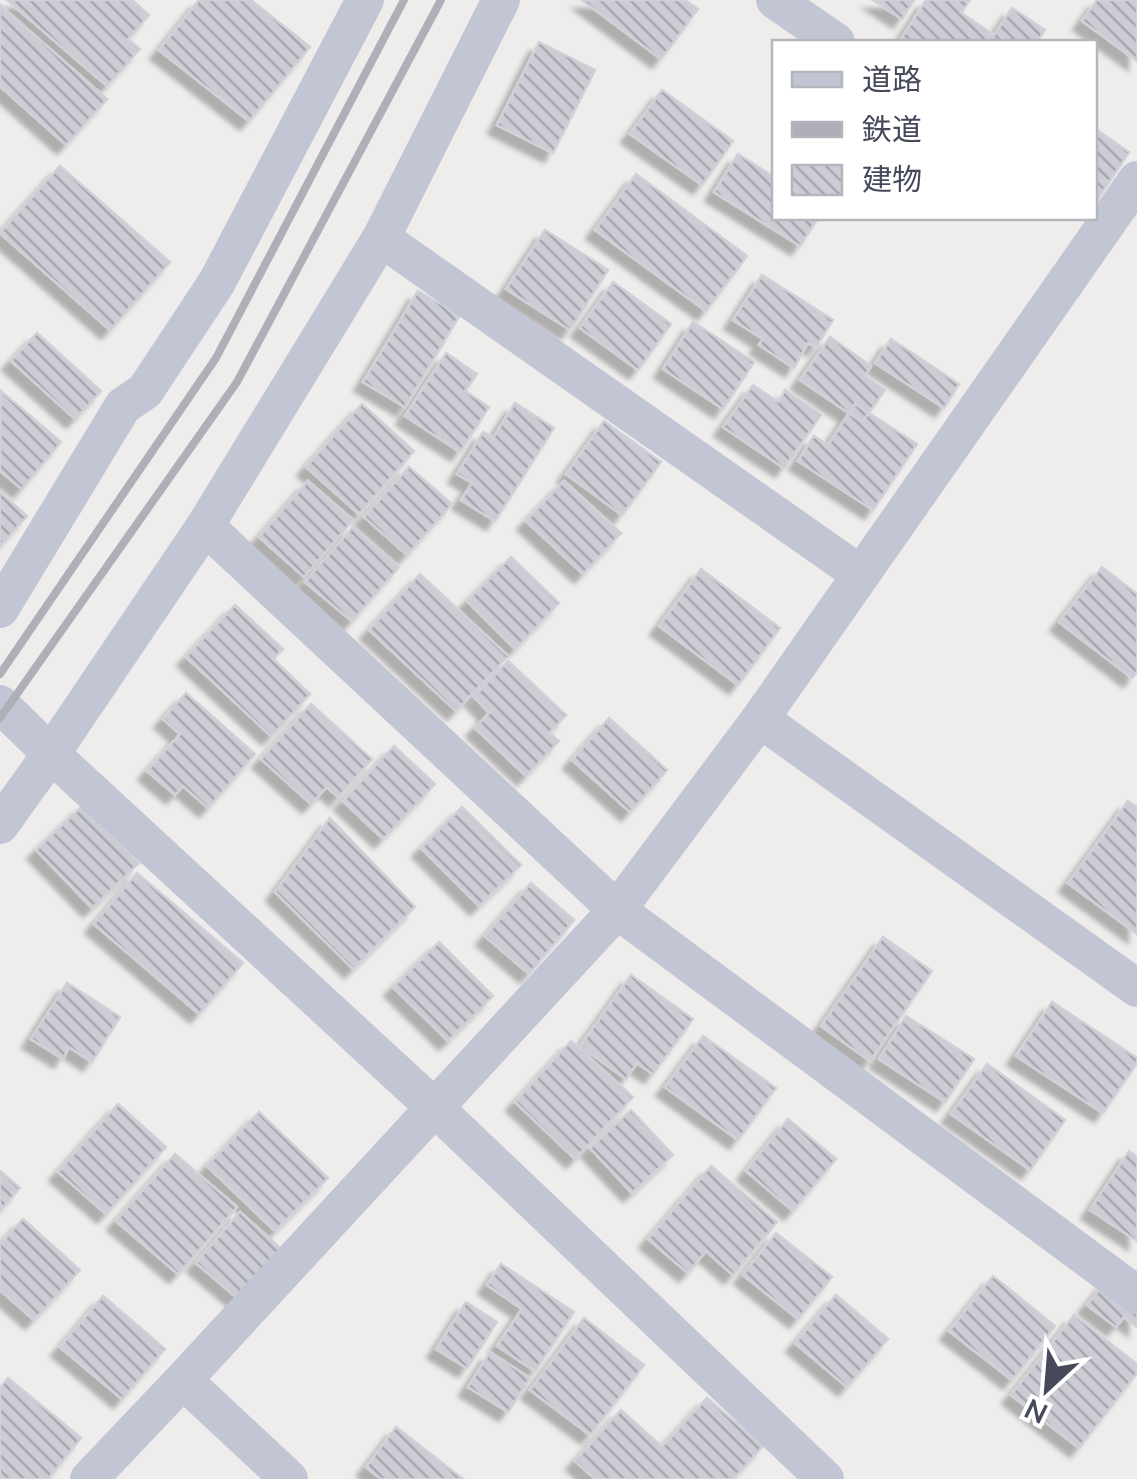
<svg xmlns="http://www.w3.org/2000/svg" width="1137" height="1479" viewBox="0 0 1137 1479" font-family="'Nunito Sans','Noto Sans JP',sans-serif">
<style>
.building{fill:url(#building-back-hatch);stroke:#d0d0d8;stroke-width:2.5;filter:url(#shadow)}
.lines{fill:none;stroke-linecap:round;stroke-linejoin:round}
.street{stroke:#c2c6d4;stroke-width:38}
.rail{stroke:#aeafb7;stroke-width:8}
</style>
<defs>
<pattern id="building-back-hatch" width="6" height="6" patternUnits="userSpaceOnUse" patternTransform="scale(2.5)"><rect width="6" height="6" fill="#cccdd4"/><path d="M-1 5l2 2M0 0l6 6M5-1l2 2" fill="none" stroke="#a7a8af"/></pattern>
<filter id="shadow"><feDropShadow dx="-9" dy="9" stdDeviation="2.5" flood-color="#0004"/></filter>
</defs>
<rect width="100%" height="100%" fill="#efedec"/>
<path class="building" d="M7,0H132L149,15L128,39L140,49L107,86Z
M199,0H251L310,47L249,121L159,50Z
M582,0H685L698,9L661,59Z
M873,0H914L902,19Z
M926,0H970L961,13L994,35L1012,8L1045,30L1037,42H899Z
M1097,0H1137V61L1082,21Z
M0,5L107,99L66,145L0,86Z
M539,42L595,70L553,153L497,125Z
M662,90L733,141L702,185L630,134Z
M1094,128L1129,152L1097,200L1094,198Z
M738,154L774,177V218H818L800,246L714,192Z
M60,166L170,262L110,330L0,233Z
M636,174L747,256L706,311L595,230Z
M545,230L608,270L570,330L506,289Z
M762,275L833,320L816,347L808,343L794,368L759,345L763,339L733,320Z
M613,282L671,324L638,370L580,328Z
M418,291L460,315L405,407L363,382Z
M693,322L754,362L723,409L663,369Z
M37,333L101,391L75,419L11,361Z
M830,337L871,366L865,376L885,390L862,422L800,380Z
M891,339L959,384L944,408L875,363Z
M446,353L477,374L465,391L489,407L460,452L405,416Z
M753,385L778,402L785,390L821,415L784,468L723,427Z
M1,391L61,442L22,489L0,471Z
M515,403L554,428L495,521L461,500L472,483L457,474L483,432L493,438Z
M362,404L414,451L359,514L306,467Z
M855,404L917,444L873,510L798,461L814,436L828,445Z
M604,421L661,462L622,515L566,474Z
M409,467L452,504L407,555L364,517Z
M308,481L353,520L304,577L259,537Z
M564,481L621,533L583,574L526,521Z
M0,492L27,516L0,546Z
M353,527L399,567L352,621L305,582Z
M511,557L559,603L515,649L467,601Z
M1102,567L1137,594V672L1132,678L1059,622Z
M701,569L780,628L738,685L659,626Z
M420,574L508,656L456,711L369,630Z
M235,605L283,649L273,659L310,694L271,736L186,657Z
M508,661L566,715L549,733L559,741L526,776L475,728L489,713L474,697Z
M186,693L255,754L208,808L183,786L175,795L147,771L180,734L163,719Z
M311,704L372,759L338,797L327,787L311,804L261,759Z
M609,718L667,770L630,812L572,760Z
M394,746L435,784L383,839L343,801Z
M1128,801L1137,807V934L1068,883Z
M83,805L139,863L92,908L36,850Z
M462,807L521,865L479,906L421,848Z
M330,818L415,907L353,969L275,892Z
M137,873L243,963L199,1014L94,924Z
M531,883L574,920L529,974L485,936Z
M883,937L932,971L870,1061L821,1026Z
M439,942L493,996L448,1041L393,987Z
M631,975L693,1019L653,1074L637,1063L626,1079L580,1046Z
M67,983L120,1017L92,1062L69,1047L63,1059L31,1039Z
M1052,1002L1137,1058V1063L1103,1113L1016,1056Z
M906,1016L974,1059L945,1102L879,1059Z
M703,1036L776,1088L738,1140L665,1087Z
M571,1041L633,1097L575,1159L515,1102Z
M987,1064L1065,1120L1030,1170L951,1114Z
M118,1104L166,1147L106,1214L58,1172Z
M631,1110L673,1155L632,1193L590,1148Z
M259,1112L328,1178L275,1231L207,1166Z
M788,1119L836,1159L793,1211L746,1171Z
M1129,1151L1137,1157V1241L1090,1210Z
M175,1154L237,1207L178,1274L116,1221Z
M711,1166L777,1222L733,1275L706,1251L688,1273L648,1239Z
M0,1171L20,1188L0,1211Z
M240,1212L286,1253L243,1303L196,1263Z
M23,1219L80,1270L34,1320L0,1290V1244Z
M776,1233L832,1277L798,1319L743,1275Z
M501,1264L574,1312L535,1371L497,1346L522,1309L487,1285Z
M993,1276L1055,1326L1012,1380L949,1331Z
M1107,1280L1137,1304V1327L1124,1317L1116,1327L1087,1305Z
M836,1295L888,1339L847,1387L795,1343Z
M103,1296L165,1349L122,1399L60,1347Z
M466,1302L497,1322L467,1368L436,1349Z
M1074,1315L1137,1364V1373L1079,1448L1011,1395Z
M584,1318L644,1365L590,1435L530,1390Z
M490,1352L530,1378L508,1412L468,1387Z
M8,1378L81,1438L48,1479H3L0,1476V1388Z
M707,1398L763,1446L733,1479H595L575,1461L621,1410L662,1447Z
M396,1427L463,1479H381L366,1467Z"/>
<g class="lines">
<path class="street" d="M775,0L836,42
M381,238L860,574
M205,526L617,910L1137,1295
M0,609L123,406L145,391L217,282L365,0
M0,704L51,754L435,1108L825,1479
M760,719L1137,988
M0,825L51,754L205,526L381,238L501,0
M183,1380L289,1479
M89,1479L183,1380L617,910L760,719L1137,180"/>
<path class="rail" d="M0,674L216,358L404,0
M0,718L237,382L441,0"/>
</g>
<rect x="772" y="40" width="325" height="180" fill="#ffffff" stroke="#b5b6bd" stroke-width="2.5"/>
<rect x="792" y="72" width="50" height="15" fill="#c2c6d4" stroke="#b5b6bd" stroke-width="2.5"/>
<text x="862" y="90" font-size="30" fill="#45495a">道路</text>
<rect x="792" y="122" width="50" height="15" fill="#aeafb7" stroke="#b5b6bd" stroke-width="2.5"/>
<text x="862" y="140" font-size="30" fill="#45495a">鉄道</text>
<rect x="792" y="165" width="50" height="30" fill="url(#building-back-hatch)" stroke="#b5b6bd" stroke-width="2.5"/>
<text x="862" y="190" font-size="30" fill="#45495a">建物</text>
<g transform="translate(1047 1389) rotate(206)" stroke="#ffffff" stroke-width="8" paint-order="stroke">
<path d="M0-8L18 38L0 25L-18 38Z" fill="#45495a"/>
<text y="-15" font-size="28" font-weight="bold" text-anchor="middle" fill="#45495a">N</text>
</g>
</svg>
